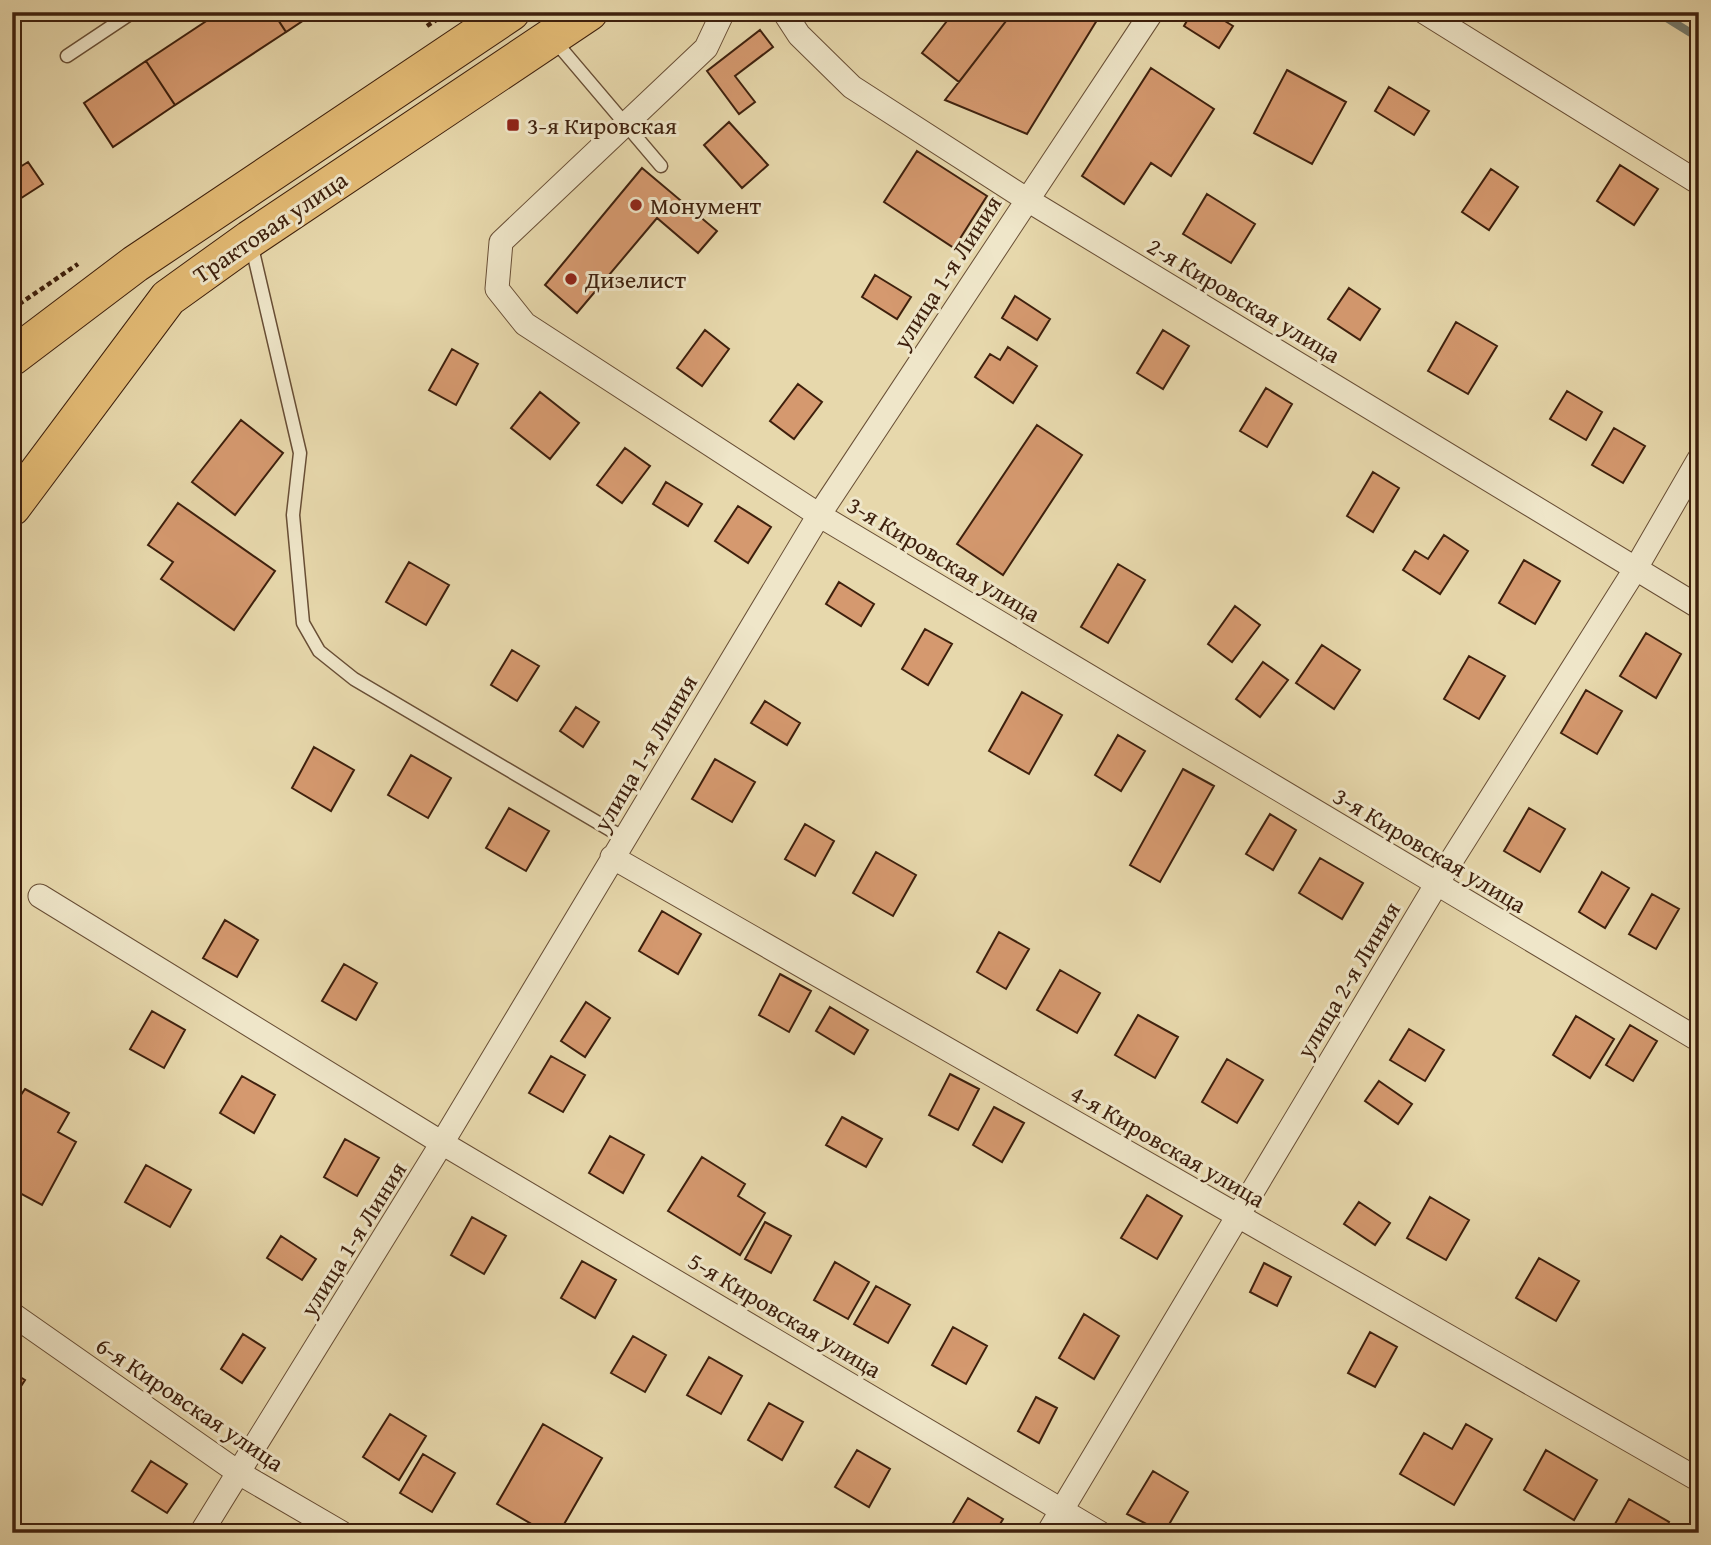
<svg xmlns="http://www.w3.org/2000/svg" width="1711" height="1545" viewBox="0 0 1711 1545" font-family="'Gentium Book Plus',serif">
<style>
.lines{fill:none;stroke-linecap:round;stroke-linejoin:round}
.stream{stroke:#747c6f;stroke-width:8}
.building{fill:#d5996f;stroke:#3e200d;stroke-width:2}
.lane-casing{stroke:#684e35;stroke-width:15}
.street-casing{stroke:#684e35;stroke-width:25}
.primary-casing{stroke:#3e200d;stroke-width:39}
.path{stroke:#3e200d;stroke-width:4.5;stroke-dasharray:5 3.5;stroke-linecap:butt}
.lane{stroke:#efe6c9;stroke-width:12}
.street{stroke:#efe6c9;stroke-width:23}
.primary{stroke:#e4bc76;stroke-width:37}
.poi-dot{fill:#8f2418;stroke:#efe6c9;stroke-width:2.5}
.labels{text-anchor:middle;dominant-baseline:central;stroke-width:6;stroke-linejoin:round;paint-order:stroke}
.poi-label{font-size:24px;fill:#3e200d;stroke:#efe6c9;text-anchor:start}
.street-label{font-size:24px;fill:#3e200d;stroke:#efe6c9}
</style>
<rect width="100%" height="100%" fill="#e7d8ac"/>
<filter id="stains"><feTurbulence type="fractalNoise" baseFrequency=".00286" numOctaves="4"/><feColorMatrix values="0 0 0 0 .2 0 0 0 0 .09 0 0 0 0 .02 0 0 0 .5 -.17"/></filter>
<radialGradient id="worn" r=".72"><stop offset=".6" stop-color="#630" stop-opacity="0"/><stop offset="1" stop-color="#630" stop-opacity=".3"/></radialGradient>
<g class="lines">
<path class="stream" d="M1657,12L1699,38"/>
</g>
<path class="building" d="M220,12H273L286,32L175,105L146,61Z
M273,12H316L286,32Z
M954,12H1013L959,82L922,53Z
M1013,12H1102L1027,134L945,100Z
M1192,12H1210L1233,26L1219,48L1184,26Z
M760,30L773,47L735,76L755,102L739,114L707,71Z
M146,61L175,105L113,147L84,103Z
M1151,68L1214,109L1171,176L1151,163L1124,204L1082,176Z
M1287,70L1346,102L1312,164L1254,133Z
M1389,87L1429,111L1414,135L1375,111Z
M729,122L768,165L742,188L704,145Z
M917,151L987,196L954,248L884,202Z
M28,162L43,184L12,204V172Z
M1620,165L1658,189L1634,225L1597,201Z
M642,168L717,231L698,253L657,218L577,313L545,285Z
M1491,169L1518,187L1489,230L1462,212Z
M1207,194L1255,224L1231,263L1183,234Z
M875,275L911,297L897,319L862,297Z
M1349,288L1380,309L1360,340L1328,319Z
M1015,296L1050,319L1037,340L1002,318Z
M1456,322L1497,346L1468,394L1428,371Z
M705,330L729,349L702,386L677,368Z
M1163,330L1189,346L1163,389L1137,373Z
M1008,347L1037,366L1013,403L975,377L990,354L1000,360Z
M452,349L478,364L456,405L429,390Z
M798,384L822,402L794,439L770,421Z
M1266,388L1292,404L1267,447L1240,431Z
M1567,391L1602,412L1586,440L1550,419Z
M540,392L579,423L550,459L511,428Z
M241,420L283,453L235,515L192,482Z
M1037,425L1082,455L1003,575L957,544Z
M1614,428L1645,446L1623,483L1592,465Z
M625,448L650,466L622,503L597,485Z
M1373,472L1399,488L1373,532L1347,516Z
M666,482L702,504L688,526L653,504Z
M178,503L275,571L234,630L161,579L173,562L148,545Z
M738,506L771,527L748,563L715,541Z
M1444,535L1468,551L1440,594L1403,570L1415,551L1428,559Z
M1524,560L1560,581L1535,624L1499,603Z
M409,562L449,585L426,625L386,602Z
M1118,564L1145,580L1108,643L1081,627Z
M839,582L874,604L861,626L826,604Z
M1235,606L1260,625L1232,662L1208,644Z
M925,629L952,644L928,685L902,669Z
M1646,633L1681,654L1656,698L1620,676Z
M1322,645L1360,670L1334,709L1296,683Z
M512,650L539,666L517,701L491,685Z
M1469,656L1505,676L1479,719L1444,699Z
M1263,662L1288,680L1260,717L1236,699Z
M1586,690L1622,711L1597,754L1561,733Z
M1022,692L1062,715L1029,774L989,751Z
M765,701L800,723L787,745L751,723Z
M576,707L599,722L583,747L560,731Z
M1118,735L1145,751L1121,791L1095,775Z
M314,747L354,770L331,811L292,788Z
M411,755L451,778L428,818L388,795Z
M715,759L755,782L732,822L692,799Z
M1183,769L1214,786L1160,882L1130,865Z
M509,808L549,831L526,871L486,848Z
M1529,808L1565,829L1540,872L1504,851Z
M1270,814L1296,830L1273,870L1246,854Z
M805,824L834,841L815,876L785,859Z
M876,852L916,875L893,916L853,893Z
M1320,858L1363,883L1342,919L1299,893Z
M1602,872L1629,888L1605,928L1579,912Z
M1652,894L1679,909L1656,949L1629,934Z
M662,911L701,934L678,974L639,951Z
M225,920L258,940L237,977L203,958Z
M999,932L1029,949L1006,989L977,972Z
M344,964L377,983L356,1020L322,1001Z
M1060,970L1100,993L1077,1033L1037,1010Z
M780,974L811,991L789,1032L759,1015Z
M586,1002L610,1018L585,1057L561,1041Z
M830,1007L868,1030L854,1054L816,1031Z
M152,1011L185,1030L164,1068L130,1049Z
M1138,1015L1178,1037L1155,1078L1115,1055Z
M1576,1016L1614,1039L1590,1078L1553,1055Z
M1630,1025L1657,1041L1633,1081L1606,1065Z
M1409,1029L1444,1050L1425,1081L1390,1060Z
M551,1056L585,1075L563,1112L529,1093Z
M1227,1059L1263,1080L1237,1123L1202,1102Z
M950,1074L979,1089L958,1130L929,1115Z
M242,1076L275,1095L254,1133L220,1113Z
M1379,1081L1412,1104L1398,1124L1365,1101Z
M25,1089L69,1113L58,1132L76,1142L42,1205L12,1189V1108Z
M994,1107L1024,1123L1002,1162L973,1145Z
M842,1117L882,1139L866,1167L826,1145Z
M610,1136L644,1155L623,1193L589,1173Z
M345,1139L379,1158L357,1196L324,1177Z
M702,1157L745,1184L738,1196L765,1213L740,1255L668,1211Z
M146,1165L191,1190L170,1227L125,1202Z
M1147,1195L1182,1216L1157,1259L1121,1238Z
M1430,1197L1469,1220L1446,1260L1407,1238Z
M1359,1202L1390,1223L1375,1245L1344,1224Z
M472,1217L506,1236L484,1274L451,1255Z
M765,1222L791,1236L771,1273L745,1259Z
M281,1236L316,1259L302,1280L267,1258Z
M1539,1258L1579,1281L1556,1321L1516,1298Z
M582,1261L616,1280L595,1318L561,1298Z
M835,1262L869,1282L848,1319L814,1300Z
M1264,1263L1291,1277L1277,1306L1250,1292Z
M876,1286L910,1305L888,1343L854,1324Z
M1084,1314L1119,1336L1094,1379L1059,1358Z
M953,1327L987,1346L966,1384L932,1365Z
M1370,1332L1397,1347L1375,1387L1348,1373Z
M243,1334L265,1348L242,1383L221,1369Z
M633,1336L666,1355L645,1392L611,1373Z
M709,1357L742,1376L721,1414L687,1395Z
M12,1372L25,1380L12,1400Z
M1036,1397L1057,1408L1039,1443L1018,1431Z
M769,1403L803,1422L782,1460L748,1440Z
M390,1414L426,1436L399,1480L363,1457Z
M543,1424L602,1458L559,1533H547L497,1504Z
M1466,1424L1492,1439L1454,1505L1400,1474L1424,1433L1452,1449Z
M857,1450L890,1469L869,1507L835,1487Z
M1546,1450L1597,1480L1574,1520L1524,1490Z
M423,1454L455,1473L432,1512L400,1493Z
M151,1461L187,1484L167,1513L132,1491Z
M1153,1471L1188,1492L1164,1533L1127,1514Z
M968,1498L1003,1519L995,1533H947Z
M1629,1499L1669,1522L1663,1533H1610Z"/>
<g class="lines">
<g class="lane-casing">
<path id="lane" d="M554,40L661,166
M67,56L133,12
M251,243L300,453L293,515L303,623L319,651L354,679L624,838"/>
</g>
<g class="street-casing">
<path id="street" d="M723,12L706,48L501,242L497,289L525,324L819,515L1699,1040
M784,12L799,35L852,87L1026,199L1699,607
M1424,12L1699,183
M612,857L1699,1480
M40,896L442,1143L1100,1533
M12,1314L239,1473L342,1533
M201,1533L442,1143L819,515L1152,12
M1048,1533L1436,885L1636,568L1699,459"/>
</g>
<g class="primary-casing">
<path id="primary" d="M12,357L135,264L511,12
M12,507L168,298L250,239L589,12"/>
</g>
<path class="path" d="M427,26L448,12
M12,309L78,264"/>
<use href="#lane" class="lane"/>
<use href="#street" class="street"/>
<use href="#primary" class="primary"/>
</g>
<g class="poi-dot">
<rect x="506" y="118" width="14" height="14" rx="3.5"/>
<circle cx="636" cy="205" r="7"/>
<circle cx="571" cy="279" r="7"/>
</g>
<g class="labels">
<g class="poi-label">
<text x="527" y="125">3-я Кировская</text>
<text x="650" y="205">Монумент</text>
<text x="585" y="279">Дизелист</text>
</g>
<g class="street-label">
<text transform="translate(270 227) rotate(-34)">Трактовая улица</text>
<text transform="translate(947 272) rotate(-57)">улица 1-я Линия</text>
<text transform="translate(1244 300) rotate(31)">2-я Кировская улица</text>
<text transform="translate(944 559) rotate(31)">3-я Кировская улица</text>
<text transform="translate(645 753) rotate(-59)">улица 1-я Линия</text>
<text transform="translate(1430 850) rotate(31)">3-я Кировская улица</text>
<text transform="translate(1348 980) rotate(-59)">улица 2-я Линия</text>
<text transform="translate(1168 1146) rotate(30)">4-я Кировская улица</text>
<text transform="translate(353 1239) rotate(-58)">улица 1-я Линия</text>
<text transform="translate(785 1315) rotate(31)">5-я Кировская улица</text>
<text transform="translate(190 1404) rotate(34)">6-я Кировская улица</text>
</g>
</g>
<rect width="1711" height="1545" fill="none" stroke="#e7d8ac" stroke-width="42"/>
<rect x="14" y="14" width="1683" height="1517" fill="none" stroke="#3e200d" stroke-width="3.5"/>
<rect x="21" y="21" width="1669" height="1503" fill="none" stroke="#3e200d" stroke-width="2"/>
<rect width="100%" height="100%" filter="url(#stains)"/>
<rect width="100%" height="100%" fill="url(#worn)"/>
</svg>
